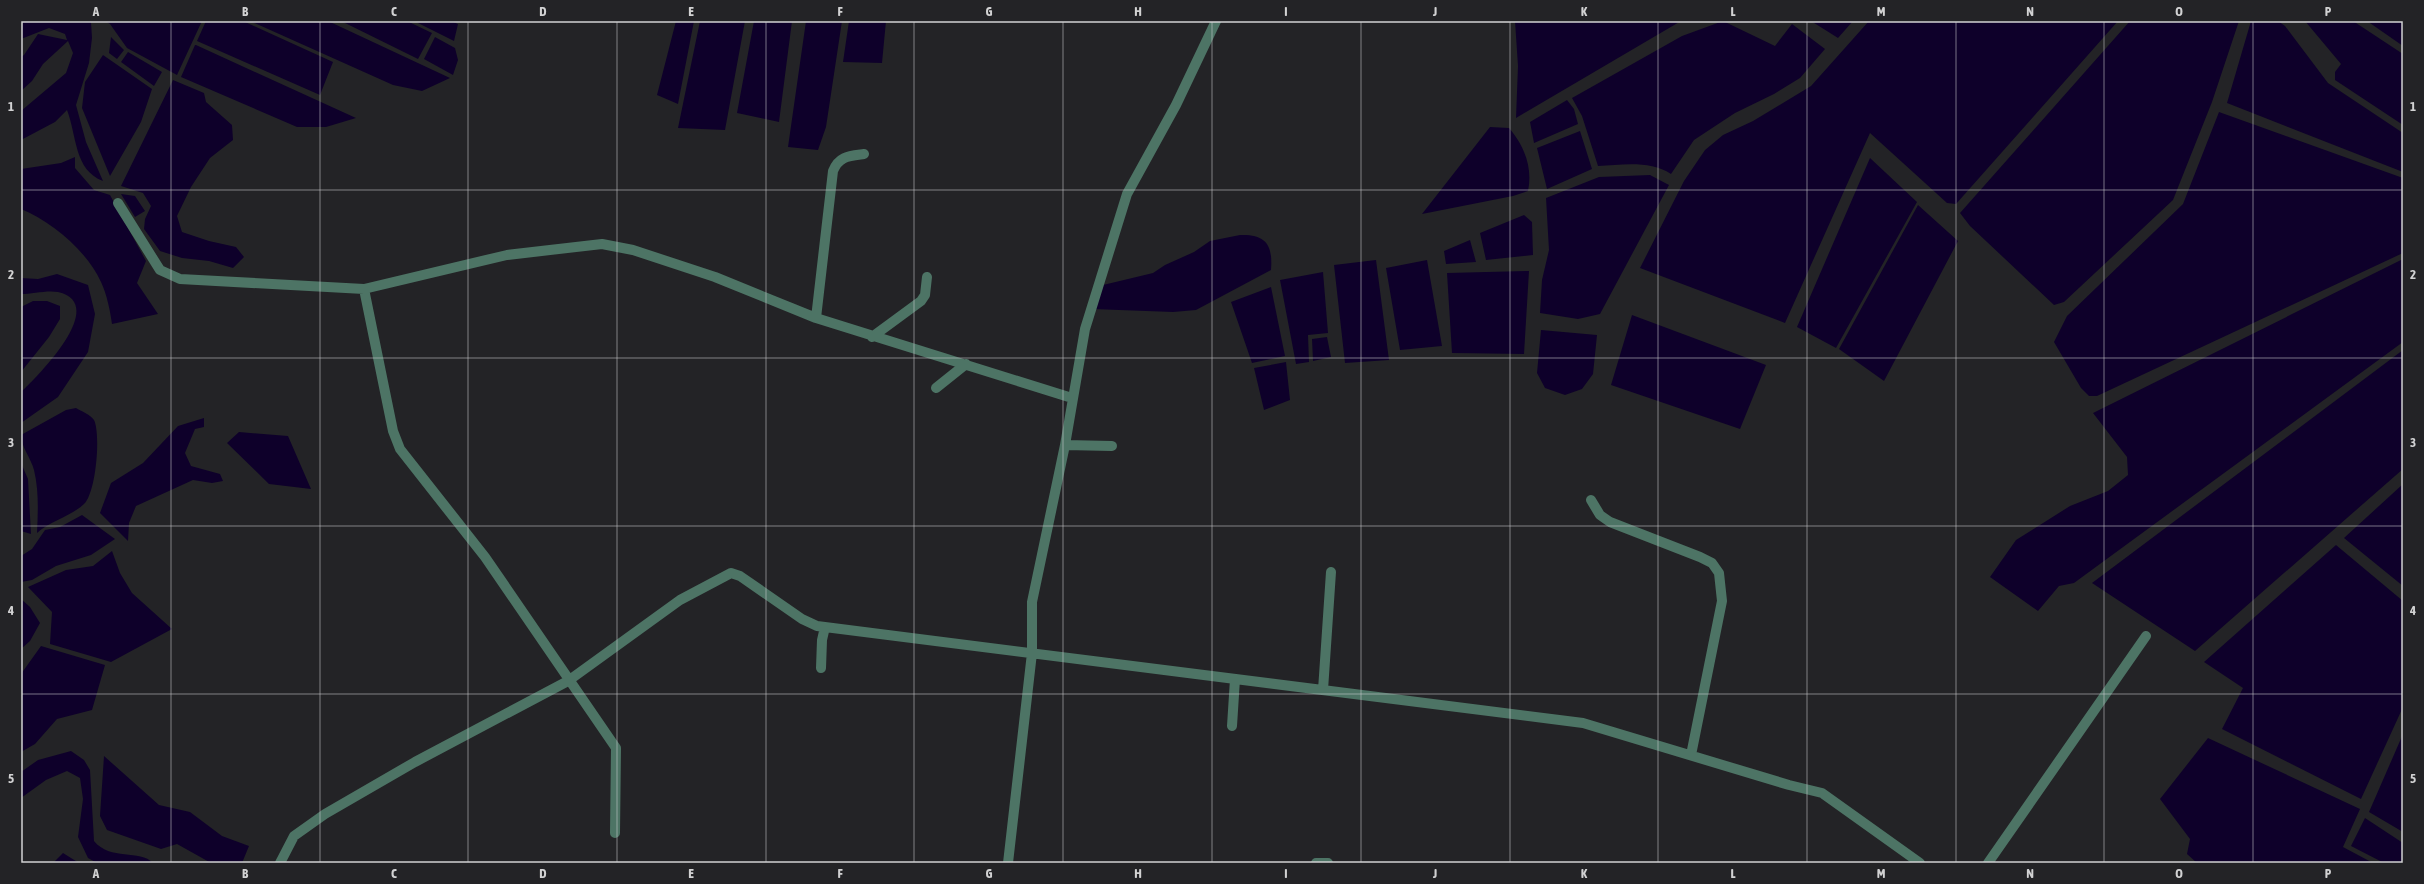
<svg xmlns="http://www.w3.org/2000/svg" width="2424" height="884" viewBox="0 0 2424 884" font-family="'Asap Condensed',sans-serif">
<style>
.water{fill:#0e002a}
.lines{fill:none;stroke-linecap:round;stroke-linejoin:round}
.minor{stroke:#4d7465;stroke-width:10}
.grid{fill:none;stroke:#d2d2d3;stroke-width:1;stroke-opacity:0.55}
.neatline{fill:none;stroke:#d2d2d3;stroke-width:1.5}
.grid-label{font-size:13px;text-anchor:middle;font-weight:bold;fill:#d2d2d3}
</style>
<rect width="100%" height="100%" fill="#232326"/>
<path class="water" d="M23,21L91,22L92,38L89,63L76,105L86,142L103,181C74,170 77,136 67,110L55,122L21,140V111L66,73L73,53L68,41L43,64L32,81L21,91V57L24,55L38,34L67,40L65,34L49,28L21,39Z
M105,21H202L177,75L127,48L110,24Z
M206,21H243L333,62L320,95L197,41Z
M250,21H328L450,78L422,91L393,85Z
M341,21H407L432,33L418,59Z
M414,21H451L458,24L454,41Z
M676,21H694L678,104L657,95Z
M700,21H745L725,130L678,128Z
M754,21H792L779,122L737,113Z
M806,21H842L826,127L818,150L788,147Z
M849,21H886L882,63L843,62Z
M1515,21H1681L1516,118L1518,66Z
M1723,21L1775,46L1792,24L1825,49L1800,78L1774,94L1735,113L1694,140L1671,174C1650,160 1622,165 1598,166L1582,116L1572,98L1682,36Z
M1811,21H1853L1838,38Z
M1869,21H2118L1956,204L1947,203L1870,133L1785,323L1640,268L1684,181L1705,150L1723,135L1753,121L1811,86Z
M2130,21H2239L2212,102L2173,200L2064,302L2054,305L1970,226L1960,213Z
M2251,21H2278L2285,26L2328,83L2403,133V172L2227,103Z
M2305,21H2353L2403,54V125L2335,80V72L2341,64Z
M2367,21H2403V46Z
M111,37L124,50L117,59L109,53Z
M435,37L455,48L458,60L453,75L424,59Z
M195,45H196L356,118L326,127H297L181,77Z
M128,52L162,72L154,86L121,62Z
M103,55L152,89L141,122L110,176L82,108L85,82Z
M173,80L204,93L206,102L232,125L233,140L210,158L191,187L177,216L182,232L209,241L236,247L244,257L233,268L209,261L182,258L160,251L144,229L145,219L151,206L143,193L121,186Z
M1567,100L1574,109L1578,124L1534,143L1530,122Z
M2219,112L2403,178V253L2097,396H2089L2081,388L2054,342L2067,316L2183,204Z
M1490,127L1509,128C1524,145 1533,168 1528,191L1513,196L1422,214Z
M1580,131L1592,169L1547,189L1537,148Z
M75,157V168L94,190L110,195L146,261L137,283L158,314L112,324C110,310 107,295 101,282C87,251 52,222 21,209V169L61,163Z
M1870,158L1917,202L1836,348L1797,327Z
M1650,175L1669,185L1600,314L1578,319L1540,313L1542,280L1549,250L1546,198L1599,177Z
M121,194L135,196L145,211L135,217Z
M1918,205L1958,241L1884,381L1839,349Z
M1524,215L1532,222L1533,255L1486,260L1480,233Z
M1240,235C1266,234 1273,245 1271,270L1196,310L1173,312L1092,309L1103,285L1153,273L1165,265L1194,252L1210,241Z
M1470,240L1476,262L1446,264L1444,251Z
M2403,259V342L2074,583L2059,586L2038,611L1990,577L2016,540L2070,506L2108,491L2128,475L2127,457L2093,413Z
M1376,260L1389,360L1345,363L1334,265Z
M1427,260L1442,346L1400,350L1386,268Z
M1529,271L1524,354L1452,353L1447,273Z
M1323,272L1328,333L1308,335L1309,362L1296,364L1280,280Z
M57,274L88,285L95,314L88,352L58,397L21,423V392C37,377 110,304 58,292C47,290 32,294 21,294V278L38,279Z
M1271,287L1285,356L1252,363L1231,302Z
M33,301H47L60,306V319L49,337L21,372V307Z
M1632,315L1766,365L1740,429L1611,385Z
M1541,330L1597,335L1593,374L1582,389L1565,395L1545,388L1537,373Z
M1327,337L1331,357L1313,361L1312,339Z
M2403,350V469L2195,651L2092,583Z
M1286,362L1290,400L1264,410L1254,368Z
M76,408C81,411 91,415 94,420C101,434 96,493 84,504C70,517 50,521 37,533C38,512 39,491 34,470C31,458 21,447 21,435L66,410Z
M204,418V427L195,429L185,453L191,466L220,474L223,481L212,483L193,480L136,506L129,523L128,541L100,513L111,483L143,463L178,426Z
M239,432L288,436L311,489L269,484L227,443Z
M21,463L28,479L31,534L21,531Z
M2403,484V586L2344,538Z
M82,515L115,539L91,555L56,566L32,580L21,582V556L32,549L45,530L60,527Z
M2336,545L2403,601V707L2361,799L2222,729L2243,688L2204,662Z
M112,551L120,573L132,593L172,629L111,662L50,644L52,612L28,587L66,570L93,566Z
M21,599L30,607L40,623L30,641L21,649Z
M41,646L105,665L92,710L57,719L35,744L21,752V674Z
M2403,734V832L2369,812Z
M2208,738L2360,809L2343,847L2373,863H2197L2187,854L2190,839L2160,799Z
M71,751L84,760L90,770L94,841C110,861 140,849 153,863H97L88,858L78,837L83,799L80,778L67,771L46,780L21,798V772L38,760Z
M104,756L159,805L190,812L222,836L249,846L242,863H211L177,844L161,849L107,830L100,816Z
M2365,818L2403,843V863H2384L2351,846Z
M63,853L79,863H53Z"/>
<g class="lines">
<path class="minor" d="M118,203L160,270L180,279L364,289L507,255L602,244L633,250L715,277L816,318L1072,398
M364,289L393,431L400,449L485,557L616,748L615,833
M816,318L833,171C839,156 849,156 864,154
M872,337L921,301L925,295L927,277
M936,388L966,364
M1065,445L1112,446
M1591,500L1600,515L1610,522L1700,557L1712,563L1719,573L1722,601L1691,755
M821,668L822,640L825,627
M1323,690L1331,572
M1232,726L1235,679
M280,863L294,836L325,814L415,762L568,681L680,600L731,573L740,576L802,619L817,626L1583,723L1789,785L1822,793L1920,863
M1008,863L1032,653V602L1065,445L1085,329L1127,194L1176,105L1216,21
M1316,863H1328
M1988,863L2146,636"/>
</g>
<path class="grid" d="M171,21V863M320,21V863M468,21V863M617,21V863M766,21V863M914,21V863M1063,21V863M1212,21V863M1361,21V863M1510,21V863M1658,21V863M1807,21V863M1956,21V863M2104,21V863M2253,21V863M21,190H2403M21,358H2403M21,526H2403M21,694H2403"/>
<rect width="2424" height="884" fill="none" stroke="#232326" stroke-width="44"/>
<rect x="22" y="22" width="2380" height="840" class="neatline"/>
<g class="grid-label">
<text x="96" y="16">A</text>
<text x="245" y="16">B</text>
<text x="394" y="16">C</text>
<text x="543" y="16">D</text>
<text x="691" y="16">E</text>
<text x="840" y="16">F</text>
<text x="989" y="16">G</text>
<text x="1138" y="16">H</text>
<text x="1286" y="16">I</text>
<text x="1435" y="16">J</text>
<text x="1584" y="16">K</text>
<text x="1733" y="16">L</text>
<text x="1881" y="16">M</text>
<text x="2030" y="16">N</text>
<text x="2179" y="16">O</text>
<text x="2328" y="16">P</text>
<text x="11" y="111">1</text>
<text x="2413" y="111">1</text>
<text x="11" y="279">2</text>
<text x="2413" y="279">2</text>
<text x="11" y="447">3</text>
<text x="2413" y="447">3</text>
<text x="11" y="615">4</text>
<text x="2413" y="615">4</text>
<text x="11" y="783">5</text>
<text x="2413" y="783">5</text>
<text x="96" y="878">A</text>
<text x="245" y="878">B</text>
<text x="394" y="878">C</text>
<text x="543" y="878">D</text>
<text x="691" y="878">E</text>
<text x="840" y="878">F</text>
<text x="989" y="878">G</text>
<text x="1138" y="878">H</text>
<text x="1286" y="878">I</text>
<text x="1435" y="878">J</text>
<text x="1584" y="878">K</text>
<text x="1733" y="878">L</text>
<text x="1881" y="878">M</text>
<text x="2030" y="878">N</text>
<text x="2179" y="878">O</text>
<text x="2328" y="878">P</text>
</g>
</svg>
